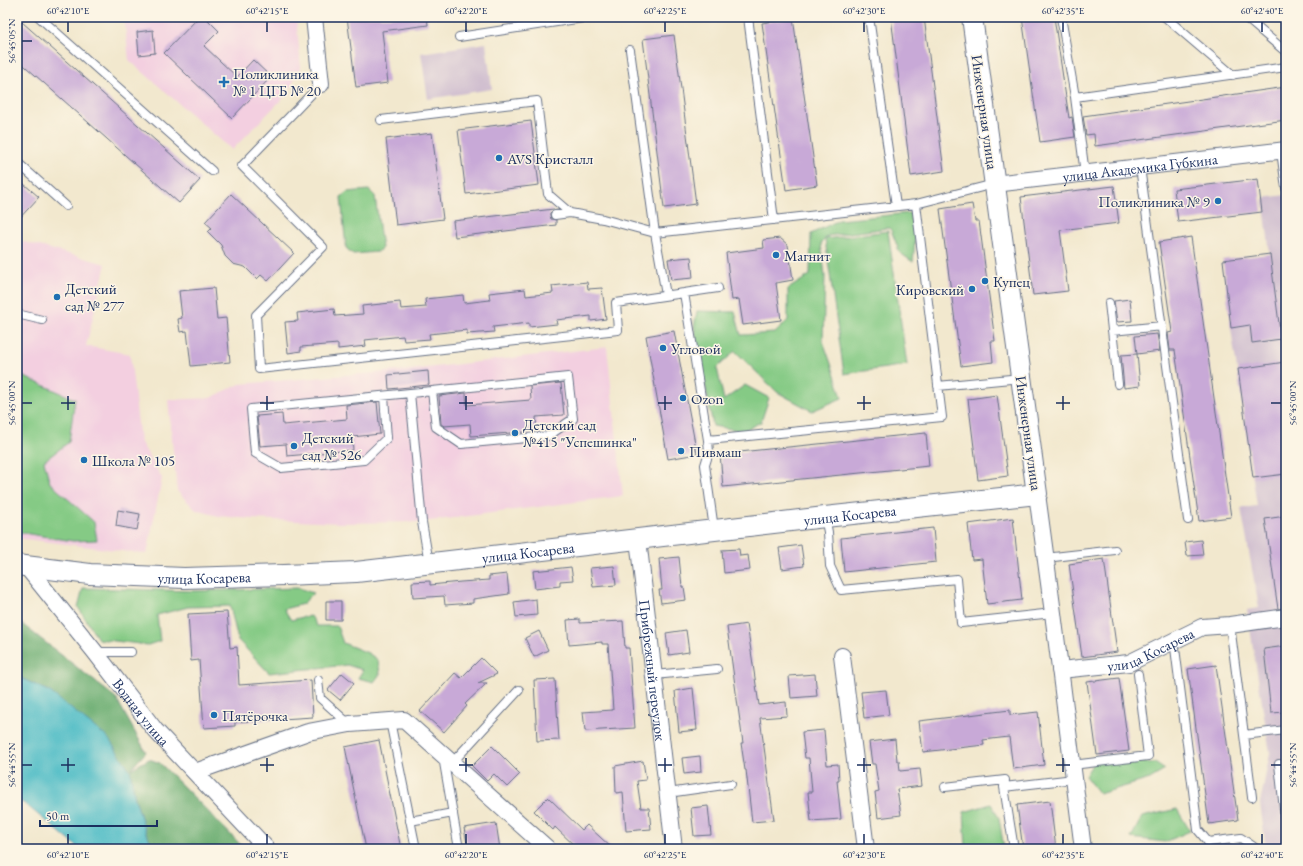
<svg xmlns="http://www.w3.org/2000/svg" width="1303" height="866" viewBox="0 0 1303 866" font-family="'EB Garamond',serif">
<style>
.built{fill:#f3cfe0}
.industrial{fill:#cfbdcf}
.green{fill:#85ca85;stroke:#507c72}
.forest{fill:#6cae72;stroke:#446e68}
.water{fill:#4ebcc6;stroke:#347692}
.building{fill:#c8a9d7}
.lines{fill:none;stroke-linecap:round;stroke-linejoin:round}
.service-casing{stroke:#667085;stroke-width:10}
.minor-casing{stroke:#667085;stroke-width:18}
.tertiary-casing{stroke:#667085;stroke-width:22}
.service{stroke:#fff;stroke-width:8}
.minor{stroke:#fff;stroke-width:16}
.tertiary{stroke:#fff;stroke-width:20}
.ticks{fill:none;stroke:#1b2f5e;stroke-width:1.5}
.poi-dot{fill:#1f6fb2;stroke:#fcf5e5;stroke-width:1.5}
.labels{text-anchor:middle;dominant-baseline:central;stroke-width:3;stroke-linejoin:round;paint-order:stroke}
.poi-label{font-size:15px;fill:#1b2f5e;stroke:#fcf5e5;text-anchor:start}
.street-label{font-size:15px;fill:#1b2f5e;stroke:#fcf5e5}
.neatline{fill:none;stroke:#1b2f5e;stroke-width:1.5}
.ticks-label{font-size:10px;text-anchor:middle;fill:#1b2f5e}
</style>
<rect width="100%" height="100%" fill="#fcf5e5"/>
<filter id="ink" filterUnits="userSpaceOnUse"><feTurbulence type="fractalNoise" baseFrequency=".025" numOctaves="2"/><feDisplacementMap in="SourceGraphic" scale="8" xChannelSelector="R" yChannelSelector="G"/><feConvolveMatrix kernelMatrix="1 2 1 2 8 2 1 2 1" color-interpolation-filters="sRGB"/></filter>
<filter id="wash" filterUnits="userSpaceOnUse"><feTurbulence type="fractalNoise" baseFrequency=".012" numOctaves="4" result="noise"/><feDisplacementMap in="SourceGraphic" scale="16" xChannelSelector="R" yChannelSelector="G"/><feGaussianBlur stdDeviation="0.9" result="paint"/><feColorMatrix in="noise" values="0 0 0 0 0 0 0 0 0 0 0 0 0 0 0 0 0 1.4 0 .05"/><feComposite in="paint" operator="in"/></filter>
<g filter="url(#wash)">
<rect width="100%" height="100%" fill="#f2e8ce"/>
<path class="built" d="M124,17H296L301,68L286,95L232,150L129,60Z
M17,240L106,264L86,346L130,354L140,441L162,478L147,554L17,538Z
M607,347L623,496L422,522L340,523L252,519L218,516L196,510L177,491L168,400L210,398L240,384L409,370Z"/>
<path class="industrial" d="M486,43L492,89L428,99L421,53Z
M1286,195V849H1266L1260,803L1270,753L1247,610L1259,608L1241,508L1257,506L1231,328L1223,260L1270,254L1263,198Z"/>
<path class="green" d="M369,190L375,196L382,248L377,252L353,254L346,248L341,197L347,192Z
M910,213L915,240L913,262L900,253L891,230L889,228L827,236L821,244L825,276L823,341L835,375L842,398L812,411L777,392L735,351L717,368L724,400L745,385L769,398L761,422L743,431L713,426L694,327L697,311L735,312L741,335L775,333L788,320V289L810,275L811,234L839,220Z
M888,231L907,365L844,374L825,239Z
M22,376L75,399L69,442L44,461L50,483L94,522L97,540L73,541L17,532V378Z
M83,588L195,591L298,588L313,593L303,604L284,609L291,620L303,617L311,616L317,626H337L343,643L368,653L378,660L380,674L374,682L358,678L363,670L347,665L269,673L238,640L230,606L188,607L157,615L160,641L148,645L98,639L78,607Z
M1095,760L1155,763L1165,770L1150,779L1099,794L1085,776Z
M991,804L999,818L1004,849H966L964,812Z
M1177,809L1190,831L1165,842L1131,838L1142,817Z"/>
<path class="forest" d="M17,620L116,698L146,752L131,769L149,759L160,763L245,849H155L146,833L135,799L130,770L50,692L17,676Z"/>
<path class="water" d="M17,676L50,692L108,738L130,770L135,799L146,833L155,849H80L25,804L17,800Z"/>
<g id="blocks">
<path class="building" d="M199,17H205L219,31L204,46L237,77L253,60L271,77L232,118L164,53Z
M347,17H427L428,25L382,31L388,83L356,87Z
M891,17H924L944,171L911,176Z
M1022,17H1054L1069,118L1072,117L1075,137L1040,142Z
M793,18L817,185L786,190L762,23Z
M22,22L200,180L179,203L17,59V28Z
M153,30L155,53L139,55L137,32Z
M674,35L696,204L664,208L643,39Z
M1286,87V120L1095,146L1094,134L1086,135L1083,116Z
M531,121L539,185L466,194L458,130Z
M432,133L443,219L396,225L386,139Z
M17,178L39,197L17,221Z
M1258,179L1262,212L1178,222L1174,189Z
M1114,186L1119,223L1060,230L1068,291L1033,295L1021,197Z
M231,194L294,253L268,281L261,275L257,279L245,267L233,264L225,256L221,245L208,232L212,228L205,222Z
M972,204L975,221H979L995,341H991L993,362L961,366L940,209Z
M554,209L550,213V215L551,219L556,220V225L455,237L453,221Z
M1191,237L1231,517L1199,521L1175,350H1170L1168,333L1172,332L1159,242Z
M780,238L788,245L793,280L776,283L781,320L743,325L739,299L732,300L726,253L764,248L763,240Z
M1270,254L1281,339L1252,343L1250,325L1231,328L1223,260Z
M691,257L693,278L671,280L668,259Z
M587,282L588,289L602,288L606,319L591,321V316L556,320L557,324L529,327V323L493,327L494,332L467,334V330L429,334L430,339L404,341L403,336L365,340L366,346L338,349V344L301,347V351L288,353L285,322L298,321L297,313L334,309L335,316L363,314L362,306L400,302L401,309L426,307L425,299L463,295L464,303L490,300L489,293L525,289L526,296L553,293L552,286Z
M214,288L217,319L226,318L230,362L191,366L187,331L180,332L178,319L182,318L179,291Z
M1130,299L1132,321L1117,322L1114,301Z
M674,331L697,454L668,459L646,336Z
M1157,334L1160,351L1137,354L1135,336Z
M1137,354L1140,386L1124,388L1121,355Z
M1285,362L1286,371V474L1253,478L1238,369Z
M428,371L429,385L389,389L388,375Z
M561,383L564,415L536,417L537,431L471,436L470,424L444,426L441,424L439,396L466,393L467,405L531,400L530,386Z
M997,395L1008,476L978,480L968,399Z
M377,402L380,434L352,437L353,450L287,456L286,444L260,446L257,416L282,414L283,425L347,419L346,405Z
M926,433L929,466L723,487L720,454Z
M118,510L140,514L137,530L116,526Z
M1286,516V608L1278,609L1265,519Z
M1013,518L1022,600L987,604L982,559L972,560L968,524Z
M933,528L936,562L844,572L841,538Z
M1201,540L1203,555L1187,556L1185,542Z
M801,545L804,566L782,569L779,548Z
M739,549L740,556L748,555L750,570L724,573L722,550Z
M679,557L682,587H684L686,600L661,603L659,590H662L659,559Z
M1104,559L1117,652L1082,657L1069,564Z
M614,566L616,585L593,587L590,568Z
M571,567L573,580L560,581V586L535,589L533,571Z
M507,574L509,594L473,599V603L445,605L444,596L413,598L412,582L430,581V585L461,582L489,580V576Z
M536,599L537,615L516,617L514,602Z
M326,601H341V620H326Z
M227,612L230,648L237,647L239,685L311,680L313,717L235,722V726L204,728L199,660L191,661L188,614Z
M580,619V623L623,621L625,648H629L635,728L585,731L583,712L613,710L608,644H602V642L569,645L567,620Z
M747,624L759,705L786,702L787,716L760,718L774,820L752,822L746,770H745L741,743H743L727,627Z
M686,630L689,652L669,655L666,633Z
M539,631L548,650L534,657L525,638Z
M1286,646V712L1271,713L1264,649Z
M481,658L497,674L478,683H487L465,704L467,706L444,732L420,711L455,673L461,678Z
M1216,665L1238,820L1209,824L1188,669Z
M342,673L354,683L340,700L328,690Z
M815,674L817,696L791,698L789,676Z
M1119,678L1129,751L1097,755L1087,682Z
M555,679L559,740L537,741L534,680Z
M693,688L697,730L679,732L675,691Z
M886,690L889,715L864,718L861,692Z
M1010,710V715L1038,712L1044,765L1013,769L1009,737L983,740L984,745L923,752L919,721Z
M824,730L827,765L838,764L839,781H837L841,819L811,821L808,792H812L809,758H805L802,732Z
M895,739L897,761H899L900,771L920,769L922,786L897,789L901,815L878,818L875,792L879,791L875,764H872L869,742Z
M379,740L401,849H366L345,747Z
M492,746L520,774L507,787L494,774L487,781L472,766Z
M700,756L701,772L684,774L682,758Z
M643,761L646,780L637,781L641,808H649L651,829L626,831L623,792L616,793L615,766Z
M548,797L582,830L587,825L613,849H578L555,827L553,830L534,811Z
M1050,801L1056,849H1023L1017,805Z
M708,806L711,835L694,836L691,808Z
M496,823L500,849H468L464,828Z"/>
</g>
</g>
<g filter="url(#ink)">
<use href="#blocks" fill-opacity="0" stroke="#667085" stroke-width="1"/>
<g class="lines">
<g class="service-casing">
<path id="service" d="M39,17L212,171
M748,17L774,220
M869,17L896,206
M1061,17L1075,97
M1165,17L1233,75
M1245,17L1286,52
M459,37L583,18V17
M321,84L242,166L323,247L256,315L259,369L618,330L616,303L718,288
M381,120L537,101L548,194L570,213L603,219L655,233L630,50
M1281,151L1286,188
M17,162L66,206
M1140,167L1188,520
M1085,174L1075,97L1286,67
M555,215L570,213
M684,293L708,440L709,452L705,465L714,529
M666,295L655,233L916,204L994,184
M1109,303L1118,384
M17,314L42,320
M1112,331L1162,326
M938,386L1021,378
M410,393L432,391L568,377L573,419L548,436L461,444L436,427L432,391
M384,396L387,438L364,460L281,468L255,453L251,409L410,393L422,522L429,563
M708,440L942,417L916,204
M825,517L828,532L830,566L841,590L957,579L961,623L1053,613
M1045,558L1115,550
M1230,625L1244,735L1286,730
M1174,640L1198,830L1208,842L1241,838L1254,847V849
M95,652H131
M654,675L717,669
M318,680L320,698L349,724
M390,721L416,849
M1244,735L1252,797
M443,757L459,849
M452,763L519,690
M1279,764L1286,828
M1072,765L1148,756L1138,674
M945,787L1005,780L1004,787L1074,779
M1004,787L1014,849
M668,793L731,784
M410,821L453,813"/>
</g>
<g class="minor-casing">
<g id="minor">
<path d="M314,17L321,84"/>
<path id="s1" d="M994,184L1286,150"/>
<path d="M1037,494L1053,613L1083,849"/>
<path id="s2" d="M638,539L674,849"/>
<path id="s3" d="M26,566L95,652L155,730L267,849"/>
<path d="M842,656L866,849"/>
<path id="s4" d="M1060,670L1129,663L1202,627L1230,625L1286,617"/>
<path d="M195,772L308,732L350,724L404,720L548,849"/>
</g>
</g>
<g class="tertiary-casing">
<g id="tertiary">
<path id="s5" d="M17,565L90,574L184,578L284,575L356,572L825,517L1037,494L972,17"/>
</g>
</g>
<use href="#service" class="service"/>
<use href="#minor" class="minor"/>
<use href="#tertiary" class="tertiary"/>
</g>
</g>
<path class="ticks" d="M68,22V32M267,22V32M466,22V32M665,22V32M864,22V32M1063,22V32M1262,22V32M22,41H32M68,396V410M267,396V410M466,396V410M665,396V410M864,396V410M1063,396V410M22,403H32M61,403H75M260,403H274M459,403H473M658,403H672M857,403H871M1056,403H1070M1271,403H1281M68,758V772M267,758V772M466,758V772M665,758V772M864,758V772M1063,758V772M22,765H32M61,765H75M260,765H274M459,765H473M658,765H672M857,765H871M1056,765H1070M1271,765H1281M68,834V844M267,834V844M466,834V844M665,834V844M864,834V844M1063,834V844M1262,834V844"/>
<g class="poi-dot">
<path d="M222 76h4v4h4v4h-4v4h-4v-4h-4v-4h4z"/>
<circle cx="499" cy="158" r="4"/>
<circle cx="1218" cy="201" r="4"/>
<circle cx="776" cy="255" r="4"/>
<circle cx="985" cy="281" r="4"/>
<circle cx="972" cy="289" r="4"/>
<circle cx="57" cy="297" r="4"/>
<circle cx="663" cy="348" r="4"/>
<circle cx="683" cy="398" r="4"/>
<circle cx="515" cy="433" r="4"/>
<circle cx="294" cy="446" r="4"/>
<circle cx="681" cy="451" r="4"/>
<circle cx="84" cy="460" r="4"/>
<circle cx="214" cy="715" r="4"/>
</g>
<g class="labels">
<g class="poi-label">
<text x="233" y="73">Поликлиника<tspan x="233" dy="17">№ 1 ЦГБ № 20</tspan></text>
<text x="507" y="158">AVS Кристалл</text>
<text x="1210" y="201" text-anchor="end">Поликлиника № 9</text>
<text x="784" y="255">Магнит</text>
<text x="993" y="281">Купец</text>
<text x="65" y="288">Детcкий<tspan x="65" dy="17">сад № 277</tspan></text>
<text x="964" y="289" text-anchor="end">Кировский</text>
<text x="671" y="348">Угловой</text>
<text x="691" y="398">Ozon</text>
<text x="523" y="424">Детский сад<tspan x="523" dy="17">№415 "Успешинка"</tspan></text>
<text x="302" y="437">Детcкий<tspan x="302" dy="17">сад № 526</tspan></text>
<text x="689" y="451">Пивмаш</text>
<text x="92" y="460">Школа № 105</text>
<text x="222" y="715">Пятёрочка</text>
</g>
<g class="street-label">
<text transform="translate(985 112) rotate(82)">Инженерная улица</text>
<text stroke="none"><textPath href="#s1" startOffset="147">улица Академика Губкина</textPath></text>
<text transform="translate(1029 433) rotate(82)">Инженерная улица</text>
<text stroke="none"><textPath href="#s5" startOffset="837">улица Косарева</textPath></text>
<text stroke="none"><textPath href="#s5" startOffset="513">улица Косарева</textPath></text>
<text stroke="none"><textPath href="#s5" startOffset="188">улица Косарева</textPath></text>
<text stroke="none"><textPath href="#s4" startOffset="94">улица Косарева</textPath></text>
<text stroke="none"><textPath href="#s2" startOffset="132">Прибрежный переулок</textPath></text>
<text stroke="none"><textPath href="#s3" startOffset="186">Водная улица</textPath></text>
</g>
</g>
<rect width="1303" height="866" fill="none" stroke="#fcf5e5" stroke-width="44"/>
<path d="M40 820v6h117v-6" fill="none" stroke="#1b2f5e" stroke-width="2"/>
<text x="46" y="820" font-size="12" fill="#1b2f5e" stroke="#fcf5e5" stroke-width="3" paint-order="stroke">50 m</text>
<rect x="22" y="22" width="1259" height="822" class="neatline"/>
<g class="ticks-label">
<text x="68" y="14">60°42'10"E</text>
<text x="267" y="14">60°42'15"E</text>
<text x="466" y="14">60°42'20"E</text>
<text x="665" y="14">60°42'25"E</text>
<text x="864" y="14">60°42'30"E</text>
<text x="1063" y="14">60°42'35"E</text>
<text x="1262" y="14">60°42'40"E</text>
<text transform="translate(11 41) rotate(-90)" y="4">56°45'05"N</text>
<text transform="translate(11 403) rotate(-90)" y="4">56°45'00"N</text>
<text transform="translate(1292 403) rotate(-90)" y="4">56°45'00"N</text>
<text transform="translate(11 765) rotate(-90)" y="4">56°44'55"N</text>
<text transform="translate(1292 765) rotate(-90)" y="4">56°44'55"N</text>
<text x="68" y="858">60°42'10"E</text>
<text x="267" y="858">60°42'15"E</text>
<text x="466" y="858">60°42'20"E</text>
<text x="665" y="858">60°42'25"E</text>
<text x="864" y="858">60°42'30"E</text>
<text x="1063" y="858">60°42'35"E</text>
<text x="1262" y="858">60°42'40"E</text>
</g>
</svg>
